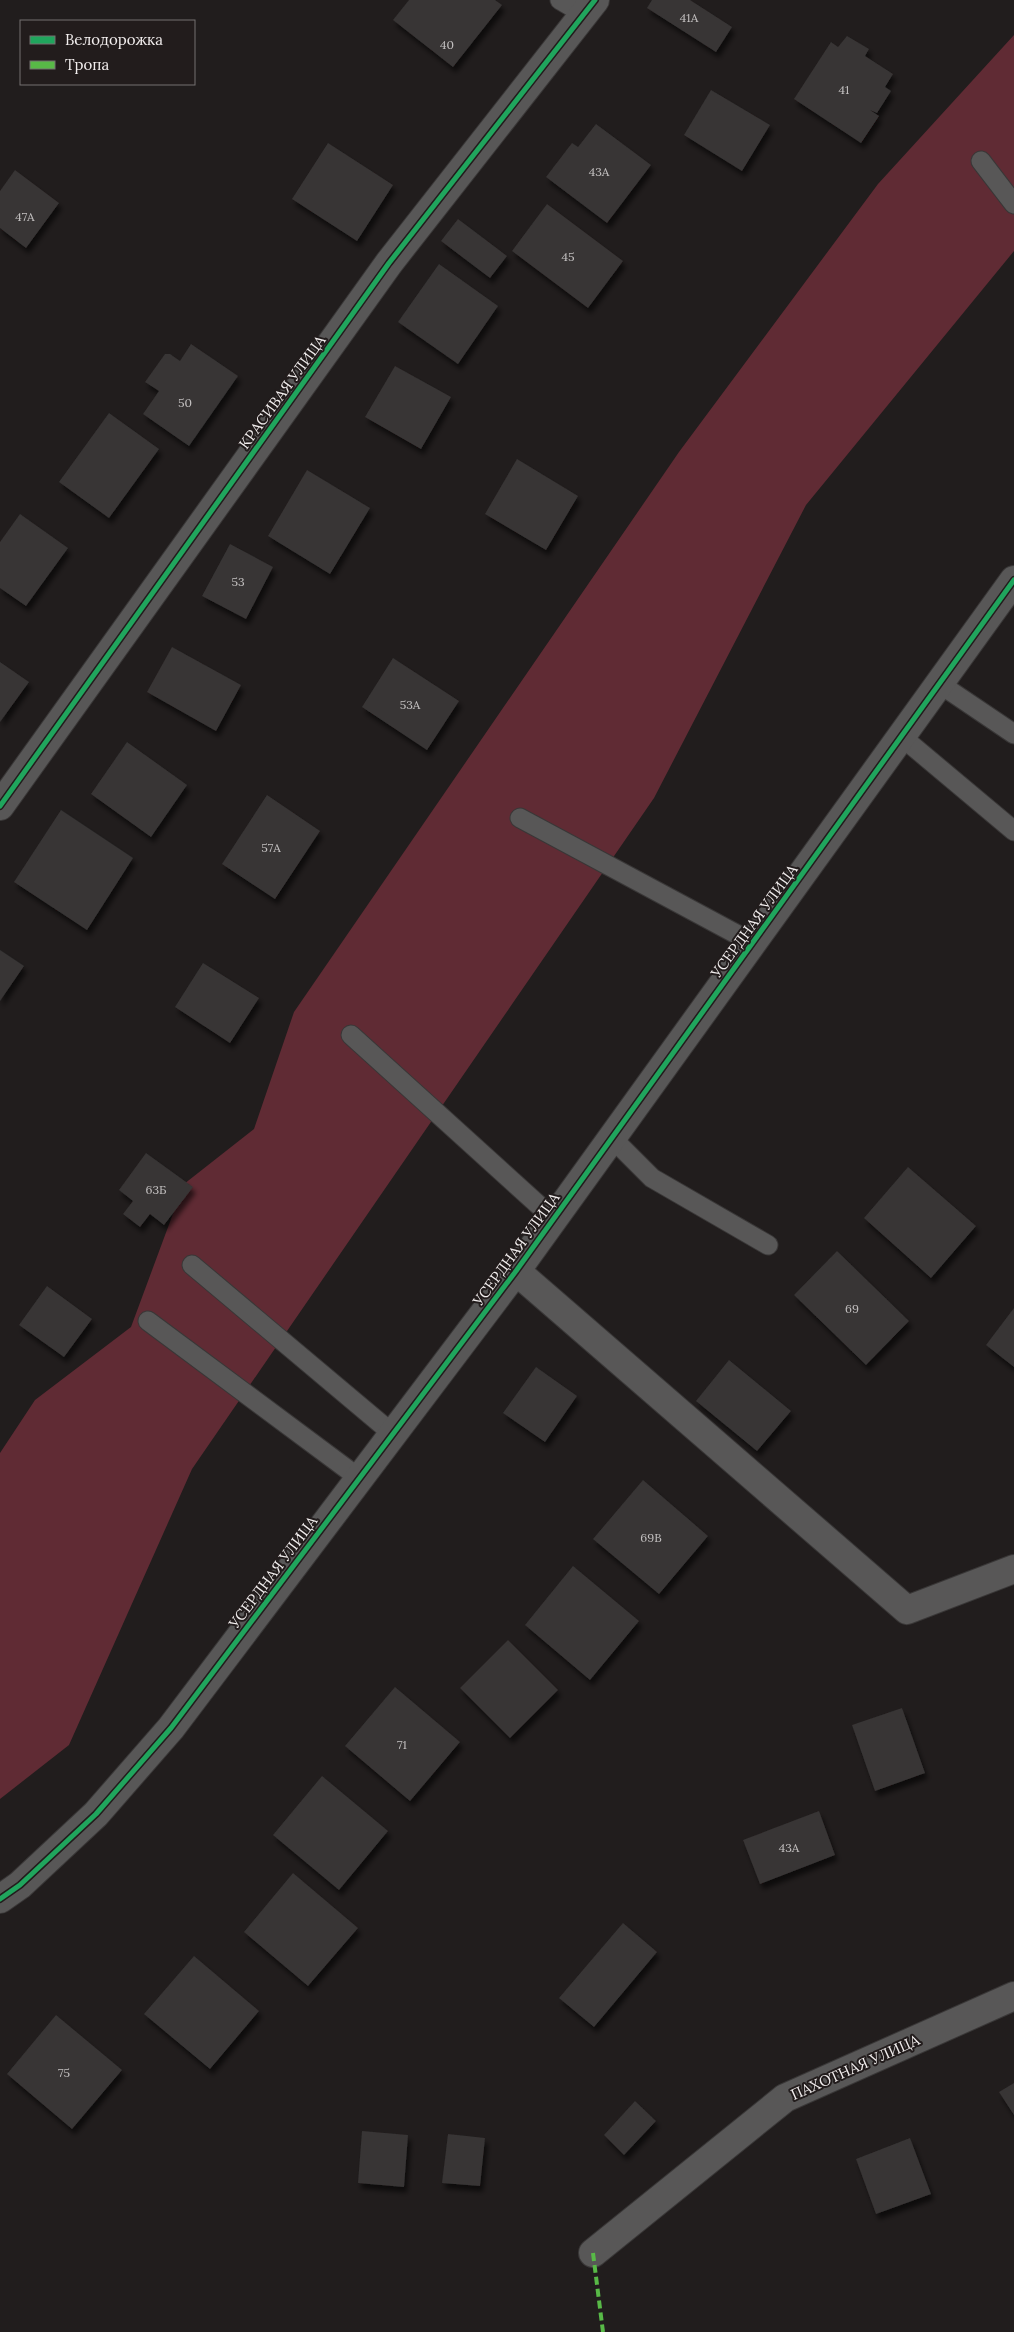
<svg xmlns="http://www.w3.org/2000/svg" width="1014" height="2332" viewBox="0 0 1014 2332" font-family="Lora,serif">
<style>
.forest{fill:#602b34}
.building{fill:#373434;filter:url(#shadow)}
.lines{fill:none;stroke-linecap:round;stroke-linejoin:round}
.lane-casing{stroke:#393737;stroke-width:21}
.street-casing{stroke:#393737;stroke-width:30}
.lane{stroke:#585757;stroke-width:19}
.street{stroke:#585757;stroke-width:28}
.quiet{stroke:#58b947;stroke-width:4;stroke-dasharray:8 4;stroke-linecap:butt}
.cycleway-casing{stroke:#221c1c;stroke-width:8}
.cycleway{stroke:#20a55d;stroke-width:5}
.labels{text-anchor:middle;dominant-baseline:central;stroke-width:4;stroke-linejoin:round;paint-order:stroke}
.number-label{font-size:12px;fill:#c3c0c0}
.street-label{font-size:15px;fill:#f2eeee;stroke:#221c1c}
</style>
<defs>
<filter id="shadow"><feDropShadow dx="3" dy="5.5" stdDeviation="2.5" flood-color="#0009"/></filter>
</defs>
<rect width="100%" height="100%" fill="#211d1d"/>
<path class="forest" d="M1014,35V251L806,505L654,798L192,1469L69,1745L0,1799V1453L35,1400L131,1327L184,1184L254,1129L294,1012L679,452L878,184Z"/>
<path class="building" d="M409,0H495L502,5L453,67L393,20Z
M652,0H690L732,27L716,52L647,8Z
M847,36L869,49L865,56L893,74L885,87L891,91L877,113L870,110L879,116L861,143L794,99L831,42L838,47Z
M711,90L770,125L742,171L684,135Z
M596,124L651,165L607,223L546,177L572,143L578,147Z
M328,143L393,185L357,241L292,199Z
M15,170L59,203L26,248L0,228V191Z
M547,204L623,261L588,308L512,251Z
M458,219L507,256L490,278L441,241Z
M439,264L498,306L458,364L398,322Z
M191,344L238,376L189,446L143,414L159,391L145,382L165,354H170L180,361Z
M395,366L451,397L421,449L365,417Z
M109,413L159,449L109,518L59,482Z
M517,459L578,496L546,550L485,514Z
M307,470L370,508L330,574L268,536Z
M20,514L68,548L26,606L0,588V542Z
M230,544L273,567L246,619L202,596Z
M172,647L241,685L216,731L147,692Z
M393,658L459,701L427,750L362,707Z
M0,662L29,682L0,722Z
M127,742L187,785L151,837L91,794Z
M267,795L320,831L275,899L222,864Z
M61,810L133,858L87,930L14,882Z
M0,950L24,966L0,1001Z
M203,963L259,998L230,1043L175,1007Z
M146,1153L193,1187L164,1225L150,1214L140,1227L123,1214L133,1201L119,1190Z
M908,1167L976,1226L931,1278L864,1218Z
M837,1251L909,1321L866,1365L794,1295Z
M47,1286L92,1319L64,1357L19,1325Z
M1014,1308V1367L986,1345Z
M729,1360L791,1411L757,1451L696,1401Z
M536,1367L577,1396L545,1442L503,1413Z
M643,1480L708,1536L659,1594L593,1539Z
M573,1566L639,1621L590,1680L525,1625Z
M508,1640L558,1690L510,1738L460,1688Z
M395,1687L460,1742L410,1801L345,1746Z
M902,1708L925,1773L875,1791L852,1725Z
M322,1776L388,1831L339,1890L273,1835Z
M819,1811L835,1855L760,1884L743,1840Z
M293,1873L358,1928L308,1986L244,1932Z
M623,1923L657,1952L594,2027L559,1998Z
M194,1956L259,2011L210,2069L144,2014Z
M56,2015L122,2070L72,2129L7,2074Z
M1014,2083V2115L999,2092Z
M635,2101L656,2121L624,2155L604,2135Z
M362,2131L408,2135L404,2187L358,2183Z
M448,2134L485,2138L480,2186L442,2183Z
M910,2138L931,2194L876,2214L856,2159Z"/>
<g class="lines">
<g class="lane-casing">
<path id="lane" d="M560,0L584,14
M981,161L1014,204
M940,684L1014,734
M902,737L1014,831
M520,818L753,943
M351,1035L554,1219
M612,1138L652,1178L768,1245
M192,1265L393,1434
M148,1321L359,1478"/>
</g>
<g class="street-casing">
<path id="street" d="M0,806L389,263L595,0
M516,1271L907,1610L1014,1569
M0,1899L20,1885L96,1814L171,1728L516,1271L1014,580
M593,2253L785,2098L1014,1996"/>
</g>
<use href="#lane" class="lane"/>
<use href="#street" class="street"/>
<path class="quiet" d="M593,2253L603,2332"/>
<g class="cycleway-casing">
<path id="cycleway" d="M0,806L389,263L595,0
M0,1899L20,1885L96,1814L171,1728L516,1271L1014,580"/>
</g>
<use href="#cycleway" class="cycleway"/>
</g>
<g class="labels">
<g class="number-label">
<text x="689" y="17">41А</text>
<text x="447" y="44">40</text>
<text x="844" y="89">41</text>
<text x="599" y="171">43А</text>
<text x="25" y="216">47А</text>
<text x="568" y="256">45</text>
<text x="185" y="402">50</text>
<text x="238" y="581">53</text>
<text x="410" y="704">53А</text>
<text x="271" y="847">57А</text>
<text x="156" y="1189">63Б</text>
<text x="852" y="1308">69</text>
<text x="651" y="1537">69В</text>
<text x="402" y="1744">71</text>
<text x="789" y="1847">43А</text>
<text x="64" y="2072">75</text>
</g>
<g class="street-label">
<text transform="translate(282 392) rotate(-54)">КРАСИВАЯ УЛИЦА</text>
<text transform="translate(754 921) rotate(-54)">УСЕРДНАЯ УЛИЦА</text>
<text transform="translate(516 1249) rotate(-54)">УСЕРДНАЯ УЛИЦА</text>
<text transform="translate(273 1572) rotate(-53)">УСЕРДНАЯ УЛИЦА</text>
<text transform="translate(855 2067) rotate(-24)">ПАХОТНАЯ УЛИЦА</text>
</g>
</g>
<rect x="20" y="20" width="175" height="65" fill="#221c1c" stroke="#757070"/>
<rect x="30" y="36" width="25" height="8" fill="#20a55d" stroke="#757070"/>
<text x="65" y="45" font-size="15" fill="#f2eeee">Велодорожка</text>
<rect x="30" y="61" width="25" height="8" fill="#58b947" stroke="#757070"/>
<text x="65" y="70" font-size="15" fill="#f2eeee">Тропа</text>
</svg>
